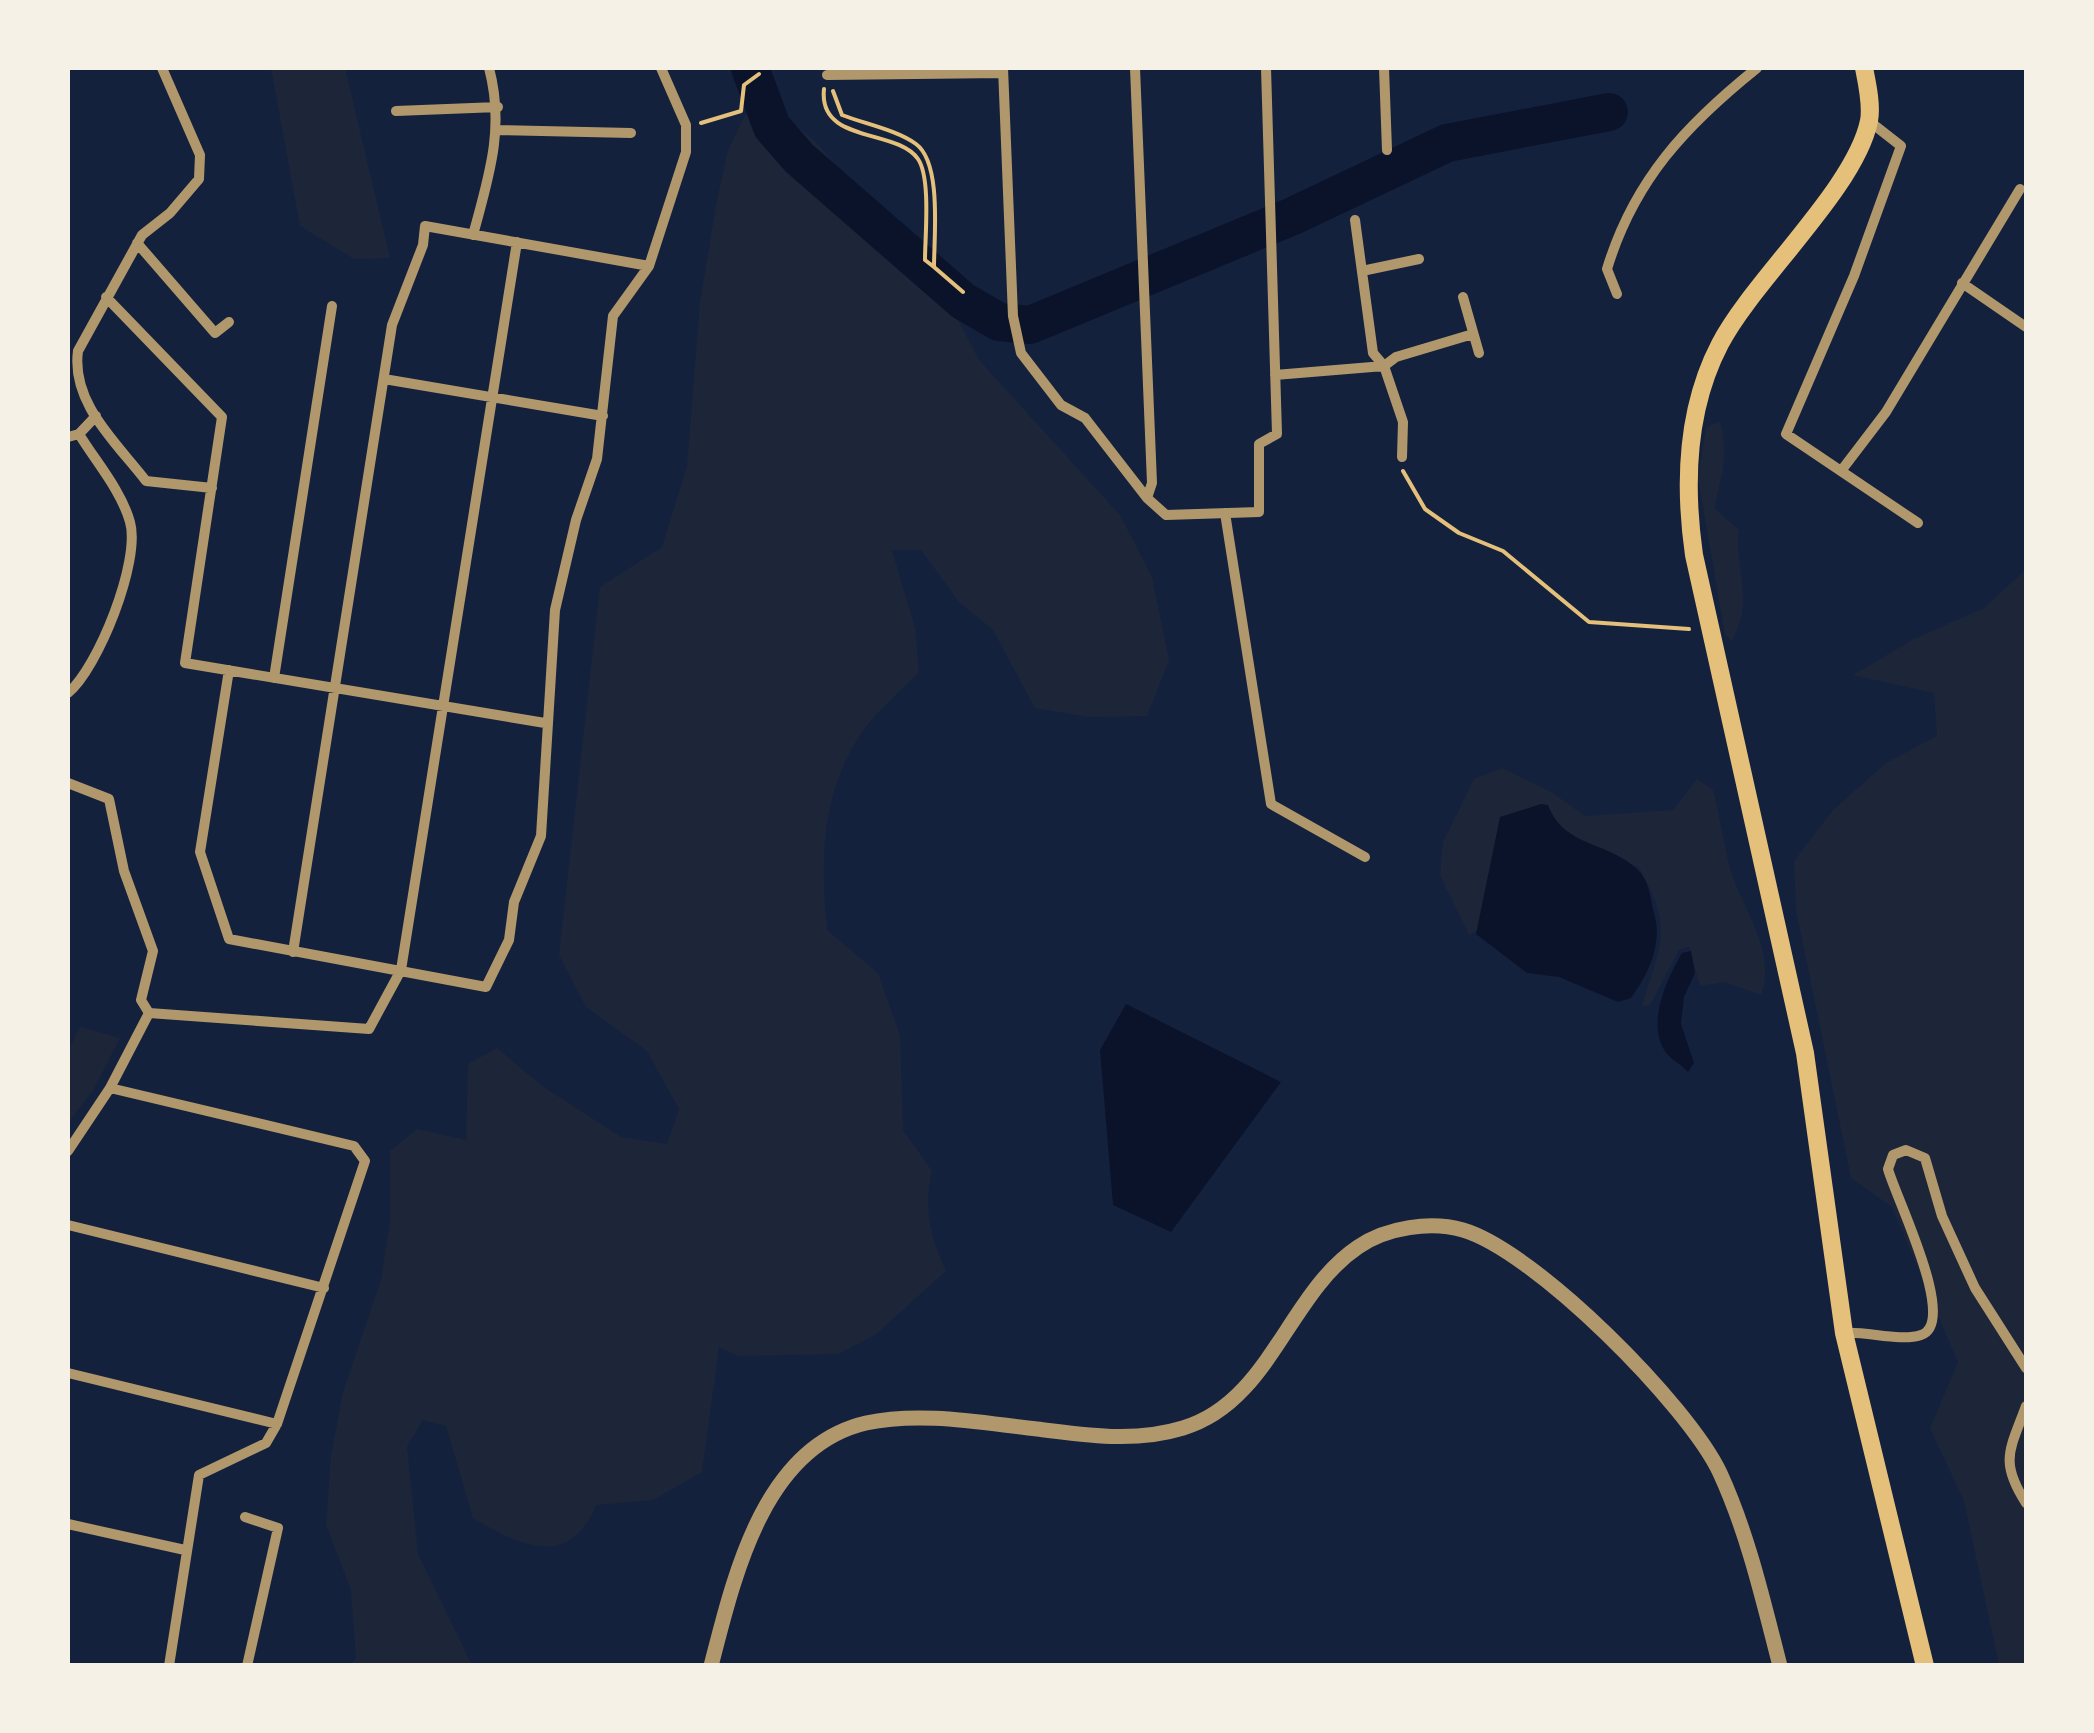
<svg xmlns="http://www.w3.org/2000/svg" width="2094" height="1733" viewBox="0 0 2094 1733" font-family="Merriweather,serif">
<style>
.green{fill:#1d2539}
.water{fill:#0b132b}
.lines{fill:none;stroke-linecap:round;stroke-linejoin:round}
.river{stroke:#0b132b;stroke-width:38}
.path{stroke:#e5c07b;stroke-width:4}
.minor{stroke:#b1986c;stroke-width:10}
.tertiary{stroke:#b1986c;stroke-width:15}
.secondary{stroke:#e5c07b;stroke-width:18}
</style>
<rect width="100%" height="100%" fill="#14213d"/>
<path class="green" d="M271,68H345L390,258L354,259L300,226Z
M756,93L817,143L944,293L979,360L1120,515L1152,577L1169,660L1147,716L1088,717L1035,708L993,630L959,602L921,550H892L915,628L919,672C902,690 880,708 865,728C821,789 820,858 827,930L878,973L900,1035L903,1130L932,1171C923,1210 930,1235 946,1271L875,1335L838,1354L738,1356L719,1347L702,1472L653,1500L596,1505C569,1570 520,1546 473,1518L446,1426L423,1420L407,1447L418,1554L472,1665H350L356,1658L351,1590L326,1525L331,1456L343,1392L381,1280L390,1221V1151L417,1129L466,1140L468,1064L497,1048L542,1086L621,1137L667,1144L679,1109L647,1051L586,1007L559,955L600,587L662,547L687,466L700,303L716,205L728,150Z
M1720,422C1729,452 1721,479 1714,508L1739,530C1734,574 1755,596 1732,641L1725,635L1698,478L1706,427Z
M2026,569V1665H1999L1964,1501L1930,1428L1958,1362L1892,1207L1851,1178L1796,910L1794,861L1833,810L1886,763L1937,736L1934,693L1853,675L1914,639L1984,608Z
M1502,768L1553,793L1585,816L1673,810L1697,779L1713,790C1720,816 1723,843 1730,868C1742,910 1777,949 1761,995L1725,982L1700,986L1689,946L1679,950L1650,1005L1642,1006C1661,943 1674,928 1638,866L1605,862L1469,935L1440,875L1443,842L1474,779Z
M80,1027L120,1038L94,1089L68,1123V1051Z"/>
<path class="water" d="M1541,804L1548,805C1564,848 1609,841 1638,870C1650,882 1650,898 1654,913C1663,943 1649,973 1631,998L1618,1002L1559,977L1527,973L1476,934L1500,817Z
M1691,951L1695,973L1684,997L1681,1024L1694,1063L1688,1072C1682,1065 1669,1058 1665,1051C1646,1022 1668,977 1682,953Z
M1126,1004L1281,1082L1171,1232L1113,1205L1100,1050Z"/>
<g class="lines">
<path class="river" d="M750,68L772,127L799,158L963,301L999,322L1030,325L1293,216L1447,143L1609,112"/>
<path class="path" d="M824,89C818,144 897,128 918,159C931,178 925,236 925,260L934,267
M833,91L842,115C865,124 897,130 916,144C942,163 934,237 934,267L963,292
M701,123L741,111L744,85L759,74
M1403,471L1425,509L1459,533L1503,551L1589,622L1689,629"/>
<path class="minor" d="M162,68L200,155L199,179L170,213L142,235L78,351C71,403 116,442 146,481L212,488
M1003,68L1013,316L1021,353L1061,405L1085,418L1147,498L1166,515L1259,512V444L1277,434L1266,68
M1135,68L1152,483L1147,498
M1384,68L1387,150
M827,75L1003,73
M396,111L498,107
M1869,121L1901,146L1854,276L1786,434L1918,523
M498,130L631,133
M1355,220L1373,353L1384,366L1396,357L1473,334
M473,235C489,176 505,128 489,68
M137,243L215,333L229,322
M1362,271L1419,259
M1962,283L2026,327
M1617,294L1607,269C1634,180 1686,125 1757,68
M106,297L222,417L185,663L545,723
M1463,297L1479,353
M1275,375L1384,366L1403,422L1402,457
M384,379L603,416
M68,437L79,434L96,416
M1841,471L1886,412L2020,189
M1225,513L1271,804L1365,857
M229,670L200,852L229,939L486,987L509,940L514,902L541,836L555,610L576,520L597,459L613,316L649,266L686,152V125L661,68
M274,678L332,306
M68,693C98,668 141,561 130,522C121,490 96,462 79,434
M68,783L109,799L124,871L153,951L141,1000L149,1013
M293,952L392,325L423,245L425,226L649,266
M149,1013L369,1029L401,970L517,242
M110,1088L354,1146L365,1161L277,1424L266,1443L199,1475L169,1666
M68,1151L110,1088L149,1013
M68,1225L324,1288
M1844,1333C1867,1331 1900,1342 1921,1335C1959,1323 1895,1196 1888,1169L1893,1155L1906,1150L1925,1158L1942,1216L1975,1288L2026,1368
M68,1373L277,1424
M2026,1406C2010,1450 1999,1461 2026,1503
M245,1517L278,1528L247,1666
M68,1524L185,1550"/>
<path class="tertiary" d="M711,1666C734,1577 763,1447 866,1423C921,1411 982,1423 1037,1429C1087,1435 1134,1443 1183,1428C1270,1402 1288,1294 1358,1247C1387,1227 1431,1221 1463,1230C1535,1251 1688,1405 1720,1473C1748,1534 1763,1600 1780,1666"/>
<path class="secondary" d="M1864,68C1867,83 1872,105 1869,121C1855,189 1753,280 1720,344C1686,409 1684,485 1694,555L1805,1053L1844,1333L1925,1666"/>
</g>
<rect width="2094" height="1733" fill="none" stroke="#f6f1e7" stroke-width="140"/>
</svg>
